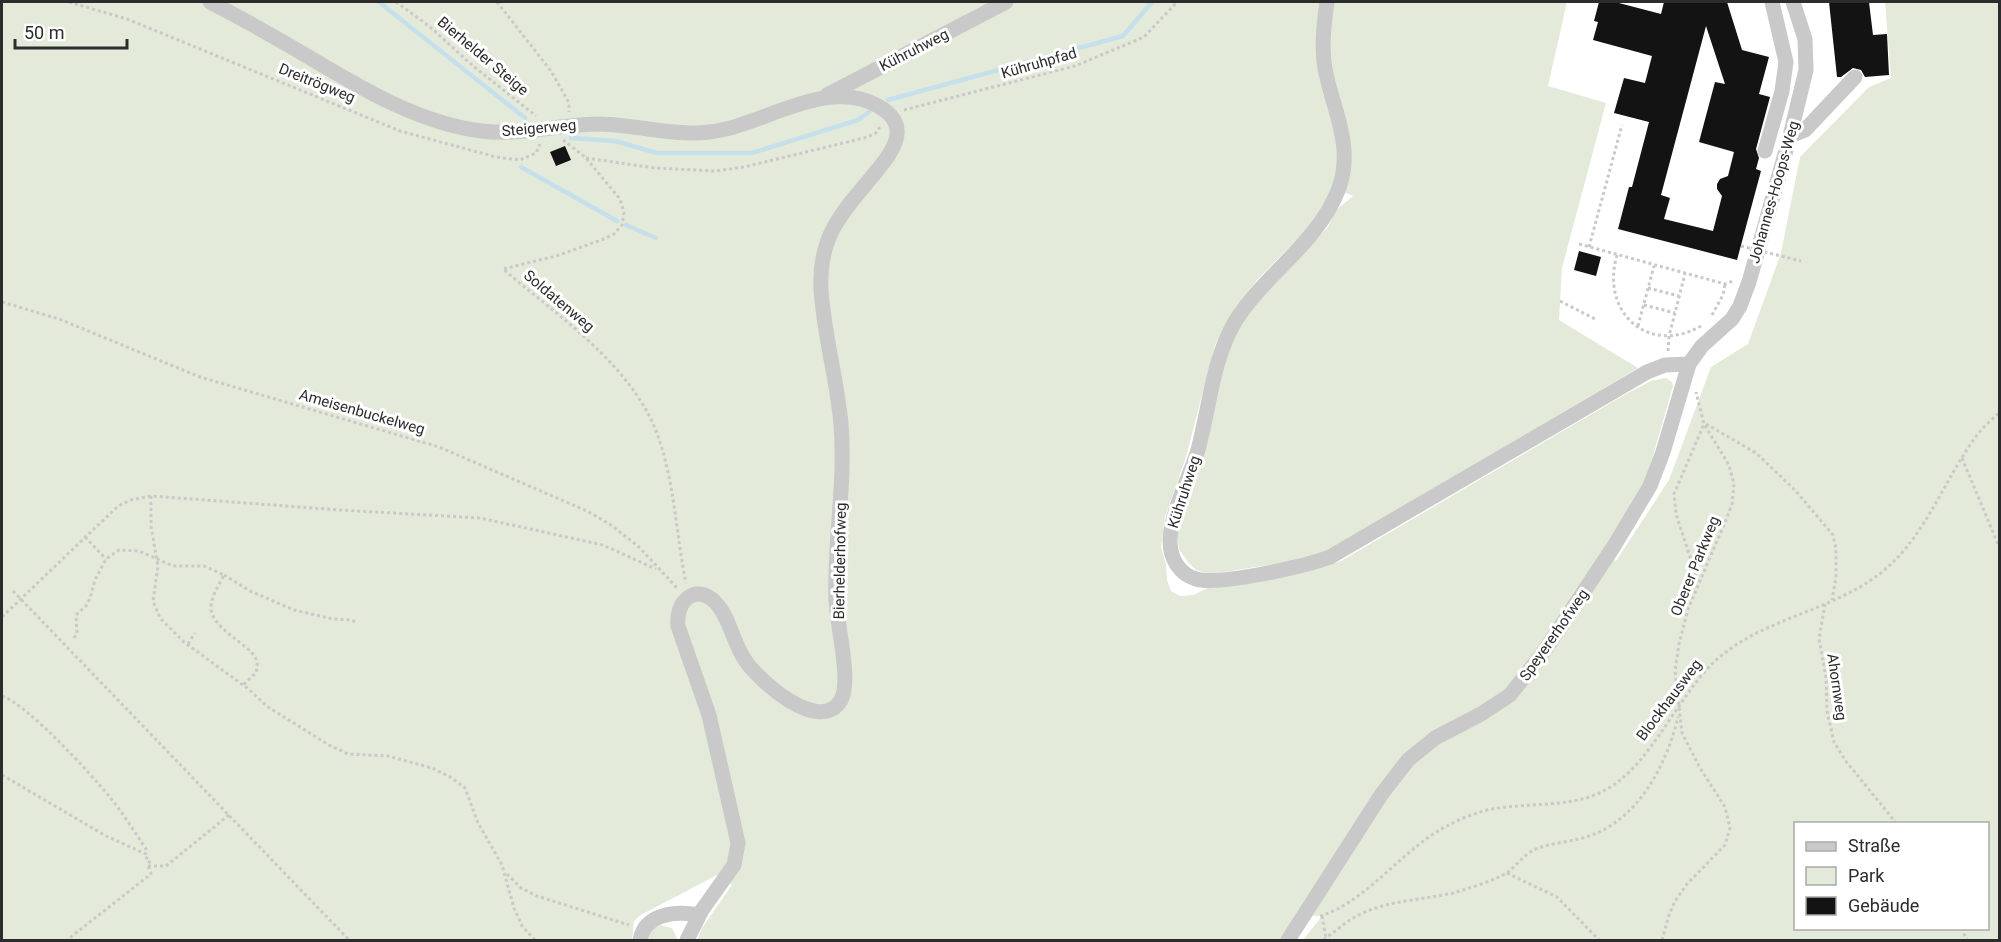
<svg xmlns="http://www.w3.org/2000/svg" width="2001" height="942" viewBox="0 0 2001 942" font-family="Roboto,sans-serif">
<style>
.green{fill:#e4ead9;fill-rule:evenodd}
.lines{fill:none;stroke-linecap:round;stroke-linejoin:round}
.stream{stroke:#c5e0ea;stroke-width:4.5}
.building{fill:#131313;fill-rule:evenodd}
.path{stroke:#c9c9c9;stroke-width:3;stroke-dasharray:3 3;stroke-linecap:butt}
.minor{stroke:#c9c9c9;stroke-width:15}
.path-bridge{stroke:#c9c9c9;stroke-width:3;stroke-dasharray:3 3;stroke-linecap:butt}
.labels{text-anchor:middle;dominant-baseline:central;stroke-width:6;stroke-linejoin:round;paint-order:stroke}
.street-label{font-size:15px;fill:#2c2c2c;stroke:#fff}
</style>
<rect width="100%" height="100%" fill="#fff"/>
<path class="green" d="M2,2H1567L1548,86L1606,103L1562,268L1559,320L1638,368L1317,557L1225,572L1209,574L1196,570L1188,562L1179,549L1177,535L1181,518L1206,443L1221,371L1229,350L1241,324L1258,302L1328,227L1336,210L1353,196L1331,187L1332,190L1314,222L1257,280L1235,308L1215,345L1186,457L1165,517L1161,547L1166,564L1167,580L1171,591L1180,596L1193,595L1208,588L1292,575L1341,561L1626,394L1651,381L1666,378L1672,382L1673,386L1646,480L1602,555L1616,561L1669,480L1711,367L1748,344L1781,253L1800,157L1869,87L1891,78L1885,2H1999V940H1303L1322,916L1297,915L1280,940H697L702,928L732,885L717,875L639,916L634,921L632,940H2ZM1796,824H1988V928H1796Z
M660,925L672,928L678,940H646L648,932Z"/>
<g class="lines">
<path class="stream" d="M379,2L525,118
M888,100L1123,36L1152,2
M571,138L615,141L657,153H752L858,120L869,112
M521,167L617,221
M626,225L656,238"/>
</g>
<path class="building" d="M1599,2H1615L1661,14L1664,2H1727L1742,50L1769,57L1759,94L1770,97L1756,149L1759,158L1756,169L1761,171L1737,260L1618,229L1629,187H1632L1649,122L1614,113L1624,78L1645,83L1652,56L1593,40L1598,22L1594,21ZM1706,26L1725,84L1715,82L1699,142L1734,152L1728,176L1720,179L1717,184V189L1722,196L1713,231L1664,219L1670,198L1661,195Z
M1829,2H1869L1873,35L1887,34L1889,75L1865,77L1861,70L1853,68L1841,77H1837Z
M565,146L571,160L556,166L550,152Z
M1579,251L1601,257L1596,276L1574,270Z"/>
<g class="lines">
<path class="path" d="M69,2L127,19L400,131L496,157L520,160L536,153L540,144
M396,2L429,26L472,65L536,116
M497,2L551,71L569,103V112
M904,110L1075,66L1144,37L1177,2
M563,140L585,157L620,199L624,212L622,225L614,234L604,239L556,256L503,269C559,317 635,367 659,439C675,486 676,535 686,583
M586,158L655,168L716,171L744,167L864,138L875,134L880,127
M1579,244L1725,284L1733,281
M1589,247L1622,125
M1617,255C1600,312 1648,356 1701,326
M1648,288L1679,296
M1560,301L1597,320
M2,302L59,319L200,377L439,447L587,511L611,525L639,547L677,588
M1644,305L1675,313
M1712,315L1723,295L1725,284
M1638,326L1654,266
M1668,351L1669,336L1685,274
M1706,424L1756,453L1795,490L1833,535L1836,549V577L1832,600
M1962,458L2000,549
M151,496V526L158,566L153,601L160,618L184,642L247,688L268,707L329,745L348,754L388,756L432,768L452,778L465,788L478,823L502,865L514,908L522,926L535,940
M85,537L106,559
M224,575L250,591L294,610L333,619L351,620L356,622
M1698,581L1676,514L1674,494L1704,424
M13,591L349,940
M1825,604L1819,639L1826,677L1827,711L1834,742L1845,760L1897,824
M2,617L118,506L131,500L151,496L340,510L480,518L603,545L656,569
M74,638L77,633L76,615L86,606L90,598L95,580L106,559L119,550L139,551L173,566H204L224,575C219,585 212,595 211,606C209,628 251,645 256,659C258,663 257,668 256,673L243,685
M188,644L195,633
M2,696C28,705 89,772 109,796C122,812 134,831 146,849V854
M2,775L106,836L146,854L145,857L150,860L148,866L151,874L67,940
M148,866H166L229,815
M1507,873L1557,897L1599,940
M507,874L521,888L537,896L629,925
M1320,916C1366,903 1405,846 1449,825C1462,818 1477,812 1492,809C1529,802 1573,809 1607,789C1649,766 1677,699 1711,665C1758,618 1831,613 1882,572C1924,538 1942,485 1972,442C1979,431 1990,421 2000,412
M1322,916L1326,938
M1961,928L1967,940
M1324,940C1328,936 1333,933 1338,929C1371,900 1412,902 1453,893C1467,889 1496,880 1508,872C1516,866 1523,856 1532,851C1546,843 1573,842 1589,836C1638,820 1667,764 1678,717
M1662,940L1669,915L1675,901L1687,884L1725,845L1730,828L1725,807L1700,768L1682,733L1675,671L1679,644L1688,609L1726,520L1732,504L1734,484L1729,465L1704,424L1696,392"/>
<path class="minor" d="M210,2C243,19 275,37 307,56C361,88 418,123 481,131C522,136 560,124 600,124C643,125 683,140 726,129C772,118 832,79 878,106C919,129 884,161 866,184C854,198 842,212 833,229C823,248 820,269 821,290C824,335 837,379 841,424C846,482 834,540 836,598C836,623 852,680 841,700C820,736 758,680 745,660C733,643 730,618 716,603C696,582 675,601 678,626L709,715L738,843L734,865L702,910L687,940
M1327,2C1324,24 1321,47 1325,69C1333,110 1354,146 1339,188C1319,242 1266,273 1236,320C1212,360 1210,406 1198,450C1190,476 1170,514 1170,541C1170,558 1179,574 1196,579C1218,586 1306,566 1330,557L1647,372L1665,365L1689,364
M827,95L1006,2
M1790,136L1805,130L1855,77
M1765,151L1782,91L1786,62L1772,2
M640,940C645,913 676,911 699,915
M1288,940L1381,795L1408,760L1435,738L1481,714L1510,695L1545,650L1614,546L1650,486L1663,452L1689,364L1702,346L1732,319L1740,306L1749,282L1790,136L1806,70L1805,39L1793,2"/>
<path class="path-bridge" d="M1741,246L1801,261"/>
</g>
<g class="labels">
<g class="street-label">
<text transform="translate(914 50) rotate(-27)">Kühruhweg</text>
<text transform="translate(483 56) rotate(40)">Bierhelder Steige</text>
<text transform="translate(1039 63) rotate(-16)">Kühruhpfad</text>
<text transform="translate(317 83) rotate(22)">Dreitrögweg</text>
<text transform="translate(539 128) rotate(-5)">Steigerweg</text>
<text transform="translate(1774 192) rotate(-74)">Johannes-Hoops-Weg</text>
<text transform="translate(559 301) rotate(40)">Soldatenweg</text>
<text transform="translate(362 412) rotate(16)">Ameisenbuckelweg</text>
<text transform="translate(1184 492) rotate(-72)">Kühruhweg</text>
<text transform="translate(840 561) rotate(-89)">Bierhelderhofweg</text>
<text transform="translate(1695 566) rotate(-68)">Oberer Parkweg</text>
<text transform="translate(1554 635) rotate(-55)">Speyererhofweg</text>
<text transform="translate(1837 687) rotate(82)">Ahornweg</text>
<text transform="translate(1669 700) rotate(-53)">Blockhausweg</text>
</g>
</g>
<rect width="2001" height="942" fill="none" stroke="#2c2c2c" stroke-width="6"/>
<rect x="1794" y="822" width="195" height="108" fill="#ffffff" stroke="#ababab" stroke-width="1.5"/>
<rect x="1806" y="842" width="30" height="9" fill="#c9c9c9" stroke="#ababab" stroke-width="1.5"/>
<text x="1848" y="852" font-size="18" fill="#2c2c2c">Straße</text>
<rect x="1806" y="867" width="30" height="18" fill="#e4ead9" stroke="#ababab" stroke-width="1.5"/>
<text x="1848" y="882" font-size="18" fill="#2c2c2c">Park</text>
<rect x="1806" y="897" width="30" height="18" fill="#131313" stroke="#ababab" stroke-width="1.5"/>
<text x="1848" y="912" font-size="18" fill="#2c2c2c">Gebäude</text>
<path d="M15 39v9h112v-9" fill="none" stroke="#2c2c2c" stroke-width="3"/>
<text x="24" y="39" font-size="18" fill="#2c2c2c" stroke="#ffffff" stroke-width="4.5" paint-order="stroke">50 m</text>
</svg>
